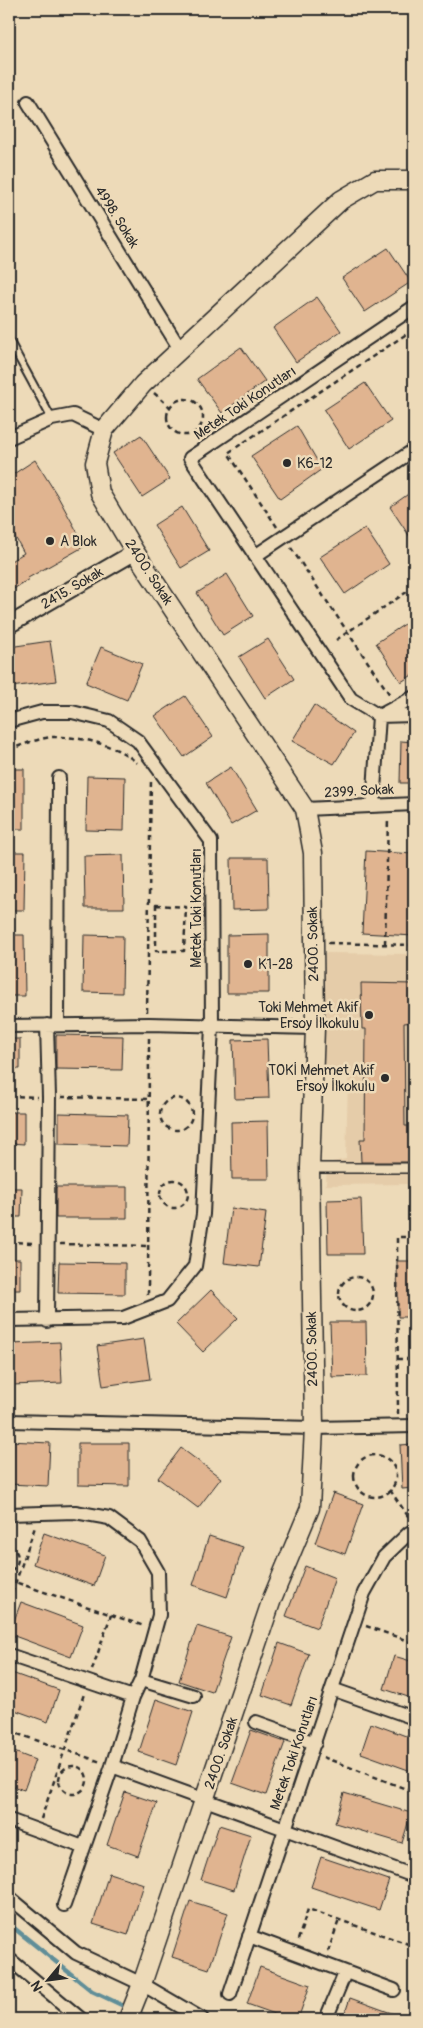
<svg xmlns="http://www.w3.org/2000/svg" width="423" height="2028" viewBox="0 0 423 2028" font-family="Pangolin,sans-serif">
<style>
.built{fill:#e5cca9}
.lines{fill:none;stroke-linecap:round;stroke-linejoin:round}
.stream{stroke:#608e98;stroke-width:4.5}
.building{fill:#e0b490;stroke:#2b2b2b}
.service-casing{stroke:#2b2b2b;stroke-width:10}
.pedestrian-casing{stroke:#2b2b2b;stroke-width:12}
.minor-casing{stroke:#2b2b2b;stroke-width:16}
.tertiary-casing{stroke:#2b2b2b;stroke-width:19}
.secondary-casing{stroke:#2b2b2b;stroke-width:21}
.path{stroke:#2b2b2b;stroke-width:2.5;stroke-dasharray:5 4;stroke-linecap:butt}
.service{stroke:#eddab8;stroke-width:6}
.pedestrian{stroke:#eddab8;stroke-width:9}
.minor{stroke:#eddab8;stroke-width:12}
.tertiary{stroke:#eddab8;stroke-width:15}
.secondary{stroke:#eddab8;stroke-width:18}
.poi-dot{fill:#2b2b2b;stroke:#eddab8;stroke-width:2}
.labels{text-anchor:middle;dominant-baseline:central;stroke-width:5;stroke-linejoin:round;paint-order:stroke}
.street-label{font-size:14px;fill:#2b2b2b;stroke:#eddab8}
.poi-label{font-size:14px;fill:#2b2b2b;stroke:#eddab8;text-anchor:start}
</style>
<rect width="100%" height="100%" fill="#eddab8"/>
<filter id="ink" filterUnits="userSpaceOnUse"><feTurbulence type="fractalNoise" baseFrequency=".02" numOctaves="2"/><feDisplacementMap in="SourceGraphic" scale="10" xChannelSelector="R" yChannelSelector="G"/><feConvolveMatrix kernelMatrix="1 2 1 2 8 2 1 2 1" color-interpolation-filters="sRGB"/></filter>
<g filter="url(#ink)">
<path class="built" d="M325,953L414,954V1184L326,1185L327,1163L346,1159L348,1077H324Z"/>
<g class="lines">
<path class="stream" d="M9,1924L92,1991L128,2008
M135,2011L152,2019"/>
</g>
<path class="building" d="M388,248L411,282L365,312L342,278Z
M317,297L341,331L296,362L273,328Z
M241,347L265,381L222,413L197,379Z
M365,383L391,421L349,449L324,410Z
M297,426L322,469L280,499L251,456Z
M141,435L170,479L142,497L113,453Z
M35,460L57,495L85,546L28,578L29,579L9,592V562L24,553L9,526V477Z
M414,490V543L390,507Z
M182,507L209,551L181,568L154,525Z
M365,528L389,564L345,594L320,557Z
M227,574L253,616L223,635L197,593Z
M414,618V674L401,682L376,643Z
M268,639L294,679L265,698L239,657Z
M50,641L56,681L11,687L9,647Z
M101,647L142,664L127,700L86,683Z
M185,696L213,737L184,757L155,716Z
M314,705L354,733L334,764L292,741Z
M401,741L414,742V783H400Z
M231,767L257,810L231,825L206,783Z
M9,769H24V829H9Z
M87,776L125,777L124,831L86,830Z
M366,851L414,854V936L362,933Z
M9,852H25L24,910H9Z
M123,855L124,908H85L84,856Z
M231,858H268L269,909L232,910Z
M269,934V993H227V935Z
M9,935H24L25,996H9Z
M84,935L123,936L122,993L83,992Z
M361,983L414,984V1022L404,1023L405,1126H414V1162H361L360,1139H365L366,1029H362Z
M56,1035L123,1036L122,1070L56,1069Z
M9,1039H20V1069H9Z
M267,1039L269,1098L235,1099L233,1040Z
M9,1112H24V1144L9,1143Z
M59,1113L128,1115L127,1146L59,1144Z
M268,1121L269,1179H232L231,1122Z
M56,1187H127V1218H56Z
M9,1188H22L21,1217H9Z
M361,1199L363,1254H328L327,1200Z
M231,1208L266,1213L259,1267L224,1263Z
M9,1259H20V1290H9Z
M397,1261H414V1317H398Z
M59,1262L125,1263V1294L58,1293Z
M211,1290L238,1318L203,1352L176,1324Z
M330,1322H366L367,1376L332,1377Z
M144,1339L150,1379L103,1386L97,1346Z
M60,1342L62,1383L12,1385L11,1344Z
M9,1441L50,1443L48,1486L9,1484Z
M78,1443H129V1486L78,1485Z
M414,1444V1488L402,1489L400,1445Z
M181,1448L221,1478L198,1508L158,1478Z
M333,1493L363,1504L345,1554L315,1543Z
M44,1533L105,1555L94,1586L33,1564Z
M209,1536L243,1547L227,1597L193,1585Z
M305,1566L335,1578L317,1628L286,1616Z
M21,1602L83,1625L71,1657L9,1634Z
M197,1626L231,1637L212,1692L179,1681Z
M279,1643L309,1654L291,1705L262,1695Z
M394,1656L414,1662V1699L384,1689Z
M9,1672L59,1690L48,1722L9,1708Z
M156,1699L193,1712L176,1765L139,1752Z
M371,1723L414,1739V1772L361,1753Z
M251,1730L285,1742L266,1795L232,1783Z
M9,1750L35,1760L24,1790L9,1785Z
M125,1792L157,1803L138,1856L107,1845Z
M344,1793L411,1813L402,1843L335,1823Z
M219,1825L251,1835L234,1890L201,1880Z
M321,1857L389,1880L379,1910L311,1887Z
M109,1873L144,1884L128,1935L93,1924Z
M190,1901L228,1913L209,1969L172,1957Z
M260,1967L310,1985L298,2019H289L247,2004Z
M350,1998L405,2018L404,2019H343Z"/>
<g class="lines">
<g class="service-casing">
<path id="service" d="M9,340L52,419"/>
</g>
<g class="pedestrian-casing">
<path id="pedestrian" d="M310,1168H414"/>
</g>
<g class="minor-casing">
<path id="minor" d="M28,102L180,349
M414,307L190,458L351,699L379,716L414,715
M9,438L52,419L73,415L104,430
M255,556L414,450
M9,721L42,712H72L109,721L138,741L211,841L212,1026L203,1214L195,1266L167,1301L123,1318L9,1320
M373,805L379,716L414,697
M305,809L414,804
M58,1024L59,778
M47,1025L49,1097L47,1321
M9,1026L149,1024L315,1028
M9,1421L314,1428L414,1426
M9,1514L75,1512L109,1518L140,1541L158,1572L159,1615L141,1680L133,1697L112,1766L64,1905
M9,1655L133,1697
M141,1680L194,1696
M332,1689L414,1718
M256,1722L315,1743
M112,1766L414,1876
M9,1820L83,1847
M9,1897L76,1953L142,1984L202,2019
M249,1936L394,1990
M9,1959L81,2019
M230,1994L364,1593L384,1557L409,1533L414,1531
M326,2019L345,1973"/>
</g>
<g class="tertiary-casing">
<path id="tertiary" d="M9,625L135,552"/>
</g>
<g class="secondary-casing">
<path id="secondary" d="M128,2019L142,1984L272,1599L310,1508L314,1428L310,1168L315,1028L313,853L305,809L135,552L100,493L95,463L104,430L143,384L341,200L375,180H414"/>
</g>
<path class="path" d="M154,393L170,407
M167 417a18 18 0 1 1 36 0a18 18 0 1 1-36 0Z
M277,527L228,453L414,329
M291,548L390,695
M336,640L414,587
M9,750C22,745 39,738 53,737C80,736 118,745 137,763
M156,905L186,907L184,951H156Z
M328,943L414,945
M385,944L388,818
M147,1012L151,780
M9,1096L38,1097
M61,1097L149,1099
M160 1114a16 16 0 1 1 32 0a16 16 0 1 1-32 0Z
M160 1194a14 14 0 1 1 28 0a14 14 0 1 1-28 0Z
M9,1242L35,1243
M60,1244L149,1246
M339 1294a17 17 0 1 1 34 0a17 17 0 1 1-34 0Z
M148,1295L149,1038
M397,1359H414
M398,1414L397,1237H414
M354 1476a21 21 0 1 1 42 0a21 21 0 1 1-42 0Z
M390,1490L410,1519
M9,1545C21,1552 21,1565 9,1572
M9,1580L144,1626
M9,1601L35,1527
M366,1626L414,1643
M92,1670L111,1615
M9,1731L101,1762
M323,1757L414,1792
M59 1780a14 14 0 1 1 28 0a14 14 0 1 1-28 0Z
M41,1819L84,1694
M298,1940L308,1909L414,1946
M328,1952L339,1920"/>
<use href="#service" class="service"/>
<use href="#pedestrian" class="pedestrian"/>
<use href="#minor" class="minor"/>
<use href="#tertiary" class="tertiary"/>
<use href="#secondary" class="secondary"/>
</g>
</g>
<g class="poi-dot">
<circle cx="287" cy="463" r="5"/>
<circle cx="50" cy="541" r="5"/>
<circle cx="248" cy="964" r="5"/>
<circle cx="369" cy="1015" r="5"/>
<circle cx="385" cy="1078" r="5"/>
</g>
<g class="labels">
<g class="street-label">
<text transform="translate(117 217) rotate(58)">4998. Sokak</text>
<text transform="translate(245 403) rotate(-34)">Metek Toki Konutları</text>
<text transform="translate(149 572) rotate(57)">2400. Sokak</text>
<text transform="translate(72 588) rotate(-30)">2415. Sokak</text>
<text transform="translate(359 791) rotate(-3)">2399. Sokak</text>
<text transform="translate(196 908) rotate(-90)">Metek Toki Konutları</text>
<text transform="translate(313 944) rotate(-91)">2400. Sokak</text>
<text transform="translate(312 1349) rotate(-91)">2400. Sokak</text>
<text transform="translate(221 1753) rotate(-71)">2400. Sokak</text>
<text transform="translate(294 1753) rotate(-71)">Metek Toki Konutları</text>
</g>
<g class="poi-label">
<text x="297" y="463">K6-12</text>
<text x="60" y="541">A Blok</text>
<text x="258" y="964">K1-28</text>
<text x="359" y="1007" text-anchor="end">Toki Mehmet Akif<tspan x="359" dy="16">Ersoy İlkokulu</tspan></text>
<text x="375" y="1070" text-anchor="end">TOKİ Mehmet Akif<tspan x="375" dy="16">Ersoy İlkokulu</tspan></text>
</g>
</g>
<rect width="423" height="2028" fill="none" stroke="#eddab8" stroke-width="30"/>
<rect x="15" y="15" width="393" height="1998" fill="none" stroke="#2b2b2b" stroke-width="2" filter="url(#ink)"/>
<g transform="translate(48 1980) rotate(241)" stroke="#eddab8" stroke-width="4" paint-order="stroke">
<path d="M0-4L9 19L0 12L-9 19Z" fill="#2b2b2b"/>
<text y="-8" font-size="14" font-weight="bold" text-anchor="middle" fill="#2b2b2b">N</text>
</g>
</svg>
